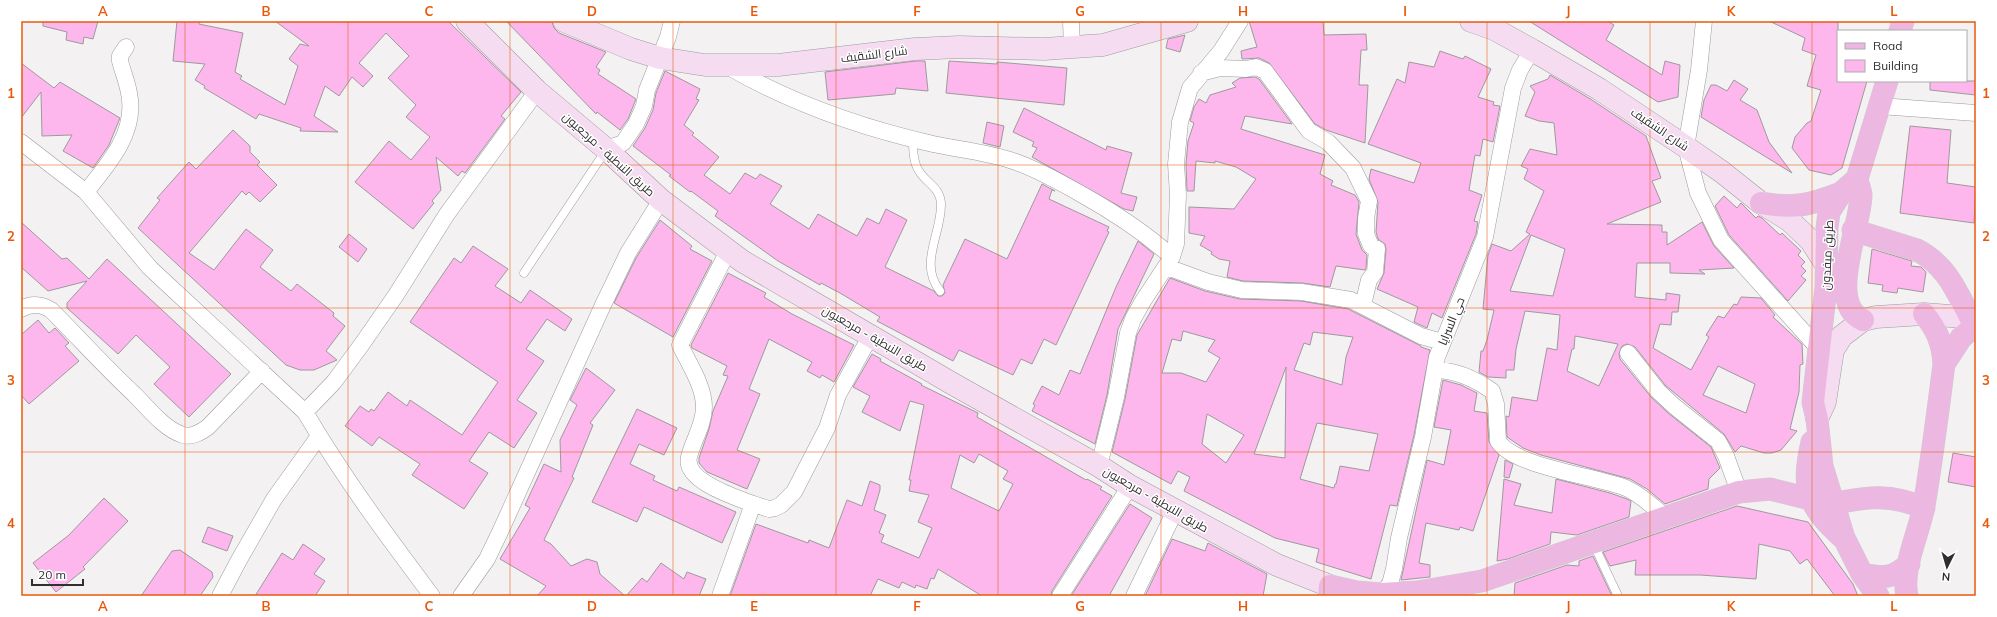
<svg xmlns="http://www.w3.org/2000/svg" width="1997" height="617" viewBox="0 0 1997 617" font-family="Mulish,Cairo,sans-serif">
<style>
.building{fill:#fdb7ed;stroke:#9d9a9c;fill-rule:evenodd}
.lines{fill:none;stroke-linecap:round;stroke-linejoin:round}
.lane-casing{stroke:#9d9b9d;stroke-width:9}
.street-casing{stroke:#9d9b9d;stroke-width:17}
.secondary-casing{stroke:#9d9b9d;stroke-width:23}
.primary-casing{stroke:#cdcdcd;stroke-width:23}
.lane{stroke:#fff;stroke-width:8}
.street{stroke:#fff;stroke-width:16}
.secondary{stroke:#f6dcf0;stroke-width:22}
.primary{stroke:#ecb8e2;stroke-width:22}
.grid{fill:none;stroke:#e8590c;stroke-width:1;stroke-opacity:0.55}
.labels{text-anchor:middle;dominant-baseline:central;stroke-width:3;stroke-linejoin:round;paint-order:stroke}
.street-label{font-size:12px;fill:#302f30;stroke:#fff}
.neatline{fill:none;stroke:#e8590c;stroke-width:1.5}
.grid-label{font-size:13px;text-anchor:middle;font-weight:bold;fill:#e8590c}
</style>
<rect width="100%" height="100%" fill="#f4f1f3"/>
<path class="building" d="M43,21H98L93,39L84,37L83,44L66,40L67,32L43,26Z
M177,21H199V24L243,33L235,72L242,76L240,79L285,105L298,66L289,59L300,44L309,46L275,21H448L521,92L501,116L505,119L465,173L462,171L458,176L436,157L441,190L432,201L434,203L413,229L355,182L389,141L411,160L430,137L406,117L416,105L388,78L409,56L386,33L359,63L373,76L363,87L352,77L339,96L325,86L314,116L338,132L300,131L301,128L259,114L256,119L204,88L205,86L195,80L205,64L173,61Z
M506,21H549L552,22L554,28L559,33L606,52L596,67L600,70L598,74L636,99L628,119L620,130L597,112L596,114Z
M1249,21H1323L1324,35L1366,34L1367,50H1361L1359,85H1368L1365,143L1326,130L1315,124L1269,63L1259,58L1242,59L1241,51L1257,47Z
M1529,21H1607L1614,25L1606,40L1662,75L1665,61L1680,65L1678,97L1658,102Z
M1769,21H1838V81H1867L1842,168L1831,175L1809,170L1792,148L1795,137L1807,123L1811,121L1821,90L1807,86L1816,55L1802,50L1805,38Z
M1185,35L1180,52L1166,48L1168,39Z
M1440,51L1463,59L1465,56L1491,69L1478,97L1494,102L1493,105L1500,106L1493,142L1483,139L1480,156L1475,155L1469,190L1482,195L1474,221L1478,222L1476,234L1442,318L1432,313L1427,328L1414,322L1418,307L1377,289L1384,273L1386,249L1385,244L1378,239L1376,232L1378,202L1369,179L1371,169L1414,183L1421,163L1368,144L1397,79L1405,83L1409,62L1434,67Z
M916,61H925L928,91L896,88L895,94L828,100L825,72Z
M949,61L997,64V62L1067,68L1064,105L946,93Z
M21,63L54,88L60,82L120,118L109,145L93,168L63,151L72,135L42,136L41,92L21,118Z
M665,71L700,89L696,99L699,100L684,125L694,133L692,135L719,157L704,175L730,194L745,173L756,179L760,174L782,186L770,204L809,229L818,214L857,236L867,218L879,224L886,209L907,220L885,267L934,291L938,296H942L945,293L943,285L965,239L1007,259L1042,184L1055,191L1052,190L1049,199L1109,227L1107,231L1109,232L1056,345L1044,339L1032,364L1021,359L1013,375L959,350L953,361L877,321L880,317L840,293L821,283L820,285L778,261L715,216L718,211L691,191L690,192L669,176L671,175L633,146L645,128L653,110L656,93Z
M1550,75L1592,100L1646,136L1661,178L1652,181L1661,202L1607,224L1662,225V232H1667V245L1702,222L1714,246L1734,268L1699,270L1705,274L1670,273V263H1637L1635,297L1666,300V293L1680,295L1678,312H1672L1671,325L1660,324L1653,348L1691,370L1709,337L1706,335L1718,316L1724,318L1734,304L1737,305L1741,297L1761,298L1775,315L1773,317L1802,344L1803,364L1800,365L1799,392L1790,429L1797,431L1781,450L1772,453H1764L1741,446L1735,452L1724,434L1665,385L1635,347L1627,344L1622,346L1619,354L1620,359L1651,397L1668,413L1711,447L1720,468L1709,479L1708,489L1665,504L1647,489L1630,479L1541,455L1523,448L1507,437L1506,416L1509,417L1512,397L1537,401L1547,348L1557,350L1560,315L1525,311L1516,349L1514,370H1506V378L1488,377L1479,372L1481,351H1483L1487,340L1494,310L1483,309L1488,255L1492,244L1511,251L1530,234L1526,232L1544,191L1524,179L1528,169L1521,166L1530,149L1557,155L1554,123L1539,121L1525,116L1535,92L1530,86L1548,79ZM1531,235L1565,249L1553,296L1510,291ZM1575,336L1618,344L1599,386L1567,371L1572,349H1574ZM1718,366L1755,384L1746,413L1703,395Z
M1255,77L1259,79L1292,124L1245,116L1241,129L1325,155L1320,174L1333,181L1331,185L1355,195L1359,202L1356,234L1362,250L1367,255L1366,268L1365,270L1336,266L1330,287L1302,283L1243,281L1227,277L1230,261L1219,259L1211,254L1212,252L1200,245L1205,236L1189,233V207L1234,209L1256,179L1236,167L1215,161V163L1196,161L1194,191H1187L1186,164L1188,141L1194,123L1190,121L1194,107L1199,99L1206,103L1210,95L1236,87L1232,83L1240,78Z
M1734,80L1748,89L1740,100L1757,110L1769,142L1792,173L1701,117L1704,100L1711,85H1716L1727,91Z
M1930,81H1976V95L1930,90Z
M1024,108L1106,150L1107,146L1132,153L1121,193L1137,197L1133,211L1124,209L1032,157L1037,148L1032,146L1034,142L1013,132Z
M987,122L1004,126L1000,147L983,143Z
M1910,126L1951,130L1947,183L1976,187L1974,223L1900,213Z
M233,130L250,146V152L260,162L257,165L277,185L260,202L249,192L246,195L242,191L189,253L214,270L246,229L273,250L260,267L291,291L297,284L334,313L333,316L345,326L326,351L337,360L314,370H300L286,365L138,228L160,200L157,198L189,162L196,169Z
M1724,196L1737,208L1741,203L1756,218L1758,216L1762,218L1780,235L1782,233L1801,251L1798,255L1805,262L1801,266L1806,271L1801,276L1806,280L1788,301L1729,235L1715,206Z
M660,220L692,246L690,249L712,261L673,337L614,303L636,258Z
M21,222L62,259L67,258L89,279L107,259L231,374L189,417L154,384L170,367L136,335L118,354L67,308V303L87,281L48,291L21,267Z
M349,234L367,249L358,262L339,247Z
M1138,241L1154,254L1118,329L1107,395L1095,444L1032,411L1035,405L1033,404L1042,386L1059,395L1070,370L1080,374L1116,287Z
M473,246L508,269L495,286L521,303L530,290L572,319L565,331L547,319L526,349L544,361L517,400L537,413L514,448L489,432L469,461L488,473L464,509L412,475L420,464L379,437L372,446L345,426L360,406L369,412L371,409L374,411L388,392L407,406L410,400L462,435L498,382L410,322L454,258L461,263Z
M1872,249L1912,261L1911,266L1921,267L1926,272L1923,292L1898,288L1897,293L1882,291L1883,285L1868,283Z
M728,273L766,293L764,297L792,314L854,345L834,382L822,375L820,378L807,371L812,362L769,339L749,389L760,394L737,450L760,459L747,489L707,472L699,463V458L709,429L713,411L728,376L723,375L727,366L692,348L691,345Z
M1170,278L1205,291L1240,299L1301,301L1348,309L1421,346V347L1430,350L1414,435L1397,506L1390,505L1371,579L1316,562L1319,549L1275,538L1184,491L1190,477L1178,471L1171,484L1112,452L1125,399L1137,335ZM1183,331L1215,340L1208,351L1220,358L1206,382L1181,373H1162L1172,339L1181,341ZM1313,332L1353,337L1346,357L1342,385L1294,370L1304,343L1310,345ZM1286,367L1285,458L1254,454ZM1207,414L1244,435L1226,463L1202,444ZM1317,423L1378,434L1369,471L1340,466L1336,484H1335L1334,488L1300,479Z
M38,320L49,333L55,328L69,343L65,346L79,361L29,404L21,395V335Z
M872,354L881,359L880,361L922,384L921,385L978,413L977,417L1086,480L1087,479L1102,487L1100,489L1112,496L1052,591L1051,596H982L938,569L934,579L931,578L927,589L916,585L915,588L902,582L899,588L878,579L870,596H730L756,524L808,543L809,540L829,548L847,500L862,506L870,481L880,485V490L874,510L886,515L879,533L884,535L881,542L919,558L932,528L918,522L929,495L909,491L911,480H909L924,405L910,401L900,431L862,412L870,396L853,387ZM979,454L1008,471L1003,479L1013,484L999,511L951,488L960,455L974,463Z
M586,368L615,390L590,423L593,425L572,477L574,478L544,540L551,544L571,566L587,559L597,562L600,574L625,596H537L546,586L500,559L530,508L525,505L544,464L561,472L560,440L577,405L570,400Z
M1443,380L1461,385L1477,393L1474,411L1487,413L1489,442L1499,455L1473,531L1460,527L1459,530L1426,523L1419,563L1430,565V577L1401,580L1427,460L1444,465L1451,430L1434,427Z
M637,409L677,428L664,455L639,444L630,464L655,476L653,480L677,491L679,487L736,512L722,543L644,507L637,522L592,502Z
M1953,453L1976,457V487L1948,482Z
M1505,460L1513,464L1509,478L1504,477Z
M1504,479L1521,484L1514,505L1552,513L1556,479L1610,493L1627,499L1631,501L1629,517L1577,535L1551,532L1550,544L1508,559L1497,561Z
M104,498L128,521L83,567L85,569L56,592L33,563L69,535Z
M1130,504L1152,518L1109,596H1071Z
M1737,506L1808,522L1853,584L1858,596H1835L1807,559L1800,564L1790,551L1759,544L1756,579L1700,575H1635L1636,560L1610,566L1603,552Z
M208,527L233,536L227,551L202,542Z
M1172,539L1205,551L1208,543L1267,574L1263,596H1145Z
M303,544L325,559L314,574L325,581L315,596H255L282,553L293,560Z
M180,550L212,572L213,577L200,596H141L172,551Z
M1593,556L1612,596H1514L1515,583L1567,565L1579,566V561Z
M661,563L684,579L687,572L706,579L699,596H626L642,578L647,582Z"/>
<g class="lines">
<g class="lane-casing">
<path id="lane" d="M913,138C913,149 913,162 919,171C926,183 940,187 941,203C942,234 918,263 940,291
M524,273L606,150
M1593,543L1618,596"/>
</g>
<g class="street-casing">
<path id="street" d="M1071,21L1072,48
M1704,21L1699,70L1686,147L1698,193L1721,240L1819,349
M725,65C789,102 862,128 933,144C961,150 989,152 1016,162C1038,170 1060,182 1081,194C1115,213 1143,231 1172,257
M1201,73L1220,68L1246,69L1256,67L1265,71L1309,131L1328,142L1353,168L1369,201L1366,218V234L1371,246L1377,249L1375,272L1369,280L1363,305
M1880,106L1976,113
M21,142L86,192L150,268L305,412
M606,149L623,143L636,124L644,106L647,90L668,37L672,21
M86,192C107,165 134,136 130,100C129,86 123,73 120,61V56L126,47
M728,251L680,345C689,364 704,386 704,407C704,425 693,440 689,457C683,481 735,497 753,504
M1167,267L1208,282L1242,290L1302,292L1351,300L1421,336L1442,342
M21,309C32,303 41,304 51,310C79,338 105,367 134,394C148,408 164,429 183,435C192,438 201,432 208,427L262,371
M1628,353L1658,391L1674,406L1718,441L1726,456L1739,492
M1435,370C1455,370 1475,379 1492,391L1496,404L1498,441C1514,467 1596,476 1626,488C1640,494 1653,507 1666,517
M1099,466L1116,397L1128,333L1133,319L1143,301L1172,257L1176,244L1178,195L1176,164L1180,122L1190,88L1221,51L1240,21
M1381,594L1390,584L1394,569L1399,538L1423,437L1437,357L1485,237L1513,88L1520,70L1532,50
M220,596L239,560L274,499L319,436
M432,596C387,536 343,477 305,412L334,382L362,344L396,295L447,214L537,91
M461,596L487,559L500,532L603,305L628,253L661,200
M720,596L753,504L769,509L775,508L781,505L794,492L827,428L838,395L871,335
M1060,596L1130,486
M1134,596L1175,511"/>
</g>
<g class="secondary-casing">
<path id="secondary" d="M467,21L537,91L606,149L661,200L742,261L953,384L1099,466L1130,486L1277,565L1330,586
M564,21L631,49L660,58L705,65H778L915,49L959,47L1044,49L1103,45L1187,21
M1471,21L1494,29L1532,50L1599,89L1686,147L1722,172L1761,203L1789,220L1811,241L1827,266
M1817,419L1825,402L1833,350L1842,336L1863,320L1876,317L1924,314L1976,318"/>
</g>
<g class="primary-casing">
<path id="primary" d="M1900,31L1903,21
M1857,179C1858,184 1860,189 1861,194C1862,223 1825,304 1863,320
M1761,203C1794,209 1810,205 1841,193
M1853,230L1917,250C1946,265 1956,290 1970,317
M1944,364L1961,338L1976,324
M1812,442C1801,490 1808,506 1843,538
M1833,504C1867,496 1892,494 1924,508
M1862,574C1884,578 1892,579 1909,564
M1329,596L1330,586L1357,592L1381,594L1417,592L1482,581L1739,492L1770,489L1810,499
M1878,596L1862,574L1844,538L1822,466L1817,419L1813,402L1826,287L1827,228L1829,212L1841,193L1857,179L1887,81
M1907,596C1901,569 1919,533 1924,506C1932,459 1938,411 1944,364C1943,344 1937,329 1924,314"/>
</g>
<use href="#lane" class="lane"/>
<use href="#street" class="street"/>
<use href="#secondary" class="secondary"/>
<use href="#primary" class="primary"/>
</g>
<path class="grid" d="M185,21V596M348,21V596M510,21V596M673,21V596M836,21V596M998,21V596M1161,21V596M1324,21V596M1487,21V596M1650,21V596M1812,21V596M21,165H1976M21,308H1976M21,452H1976"/>
<g class="labels">
<g class="street-label">
<text transform="translate(874 54) rotate(-7)">شارع الشقيف</text>
<text transform="translate(1660 129) rotate(34)">شارع الشقيف</text>
<text transform="translate(609 154) rotate(42)">طريق النبطية - مرجعيون</text>
<text transform="translate(1827 255) rotate(-87)">طريق ميفدون</text>
<text transform="translate(1451 321) rotate(-68)">حي السرايا</text>
<text transform="translate(875 338) rotate(30)">طريق النبطية - مرجعيون</text>
<text transform="translate(1156 499) rotate(30)">طريق النبطية - مرجعيون</text>
</g>
</g>
<rect width="1997" height="617" fill="none" stroke="#ffffff" stroke-width="44"/>
<rect x="1837" y="30" width="130" height="52" fill="#ffffff" stroke="#acacac"/>
<rect x="1845" y="43" width="20" height="6" fill="#ecb8e2" stroke="#acacac"/>
<text x="1873" y="50" font-size="12" fill="#302f30">Road</text>
<rect x="1845" y="60" width="20" height="12" fill="#fdb7ed" stroke="#acacac"/>
<text x="1873" y="70" font-size="12" fill="#302f30">Building</text>
<g transform="translate(1947 567) rotate(185)" stroke="#ffffff" stroke-width="3" paint-order="stroke">
<path d="M0-3L7 15L0 10L-7 15Z" fill="#302f30"/>
<text y="-6" font-size="11" font-weight="bold" text-anchor="middle" fill="#302f30">N</text>
</g>
<path d="M32 579v6h51v-6" fill="none" stroke="#302f30" stroke-width="2"/>
<text x="38" y="579" font-size="12" fill="#302f30" stroke="#ffffff" stroke-width="3" paint-order="stroke">20 m</text>
<rect x="22" y="22" width="1953" height="573" class="neatline"/>
<g class="grid-label">
<text x="103" y="16">A</text>
<text x="266" y="16">B</text>
<text x="429" y="16">C</text>
<text x="592" y="16">D</text>
<text x="754" y="16">E</text>
<text x="917" y="16">F</text>
<text x="1080" y="16">G</text>
<text x="1243" y="16">H</text>
<text x="1405" y="16">I</text>
<text x="1568" y="16">J</text>
<text x="1731" y="16">K</text>
<text x="1894" y="16">L</text>
<text x="11" y="98">1</text>
<text x="1986" y="98">1</text>
<text x="11" y="241">2</text>
<text x="1986" y="241">2</text>
<text x="11" y="385">3</text>
<text x="1986" y="385">3</text>
<text x="11" y="528">4</text>
<text x="1986" y="528">4</text>
<text x="103" y="611">A</text>
<text x="266" y="611">B</text>
<text x="429" y="611">C</text>
<text x="592" y="611">D</text>
<text x="754" y="611">E</text>
<text x="917" y="611">F</text>
<text x="1080" y="611">G</text>
<text x="1243" y="611">H</text>
<text x="1405" y="611">I</text>
<text x="1568" y="611">J</text>
<text x="1731" y="611">K</text>
<text x="1894" y="611">L</text>
</g>
</svg>
